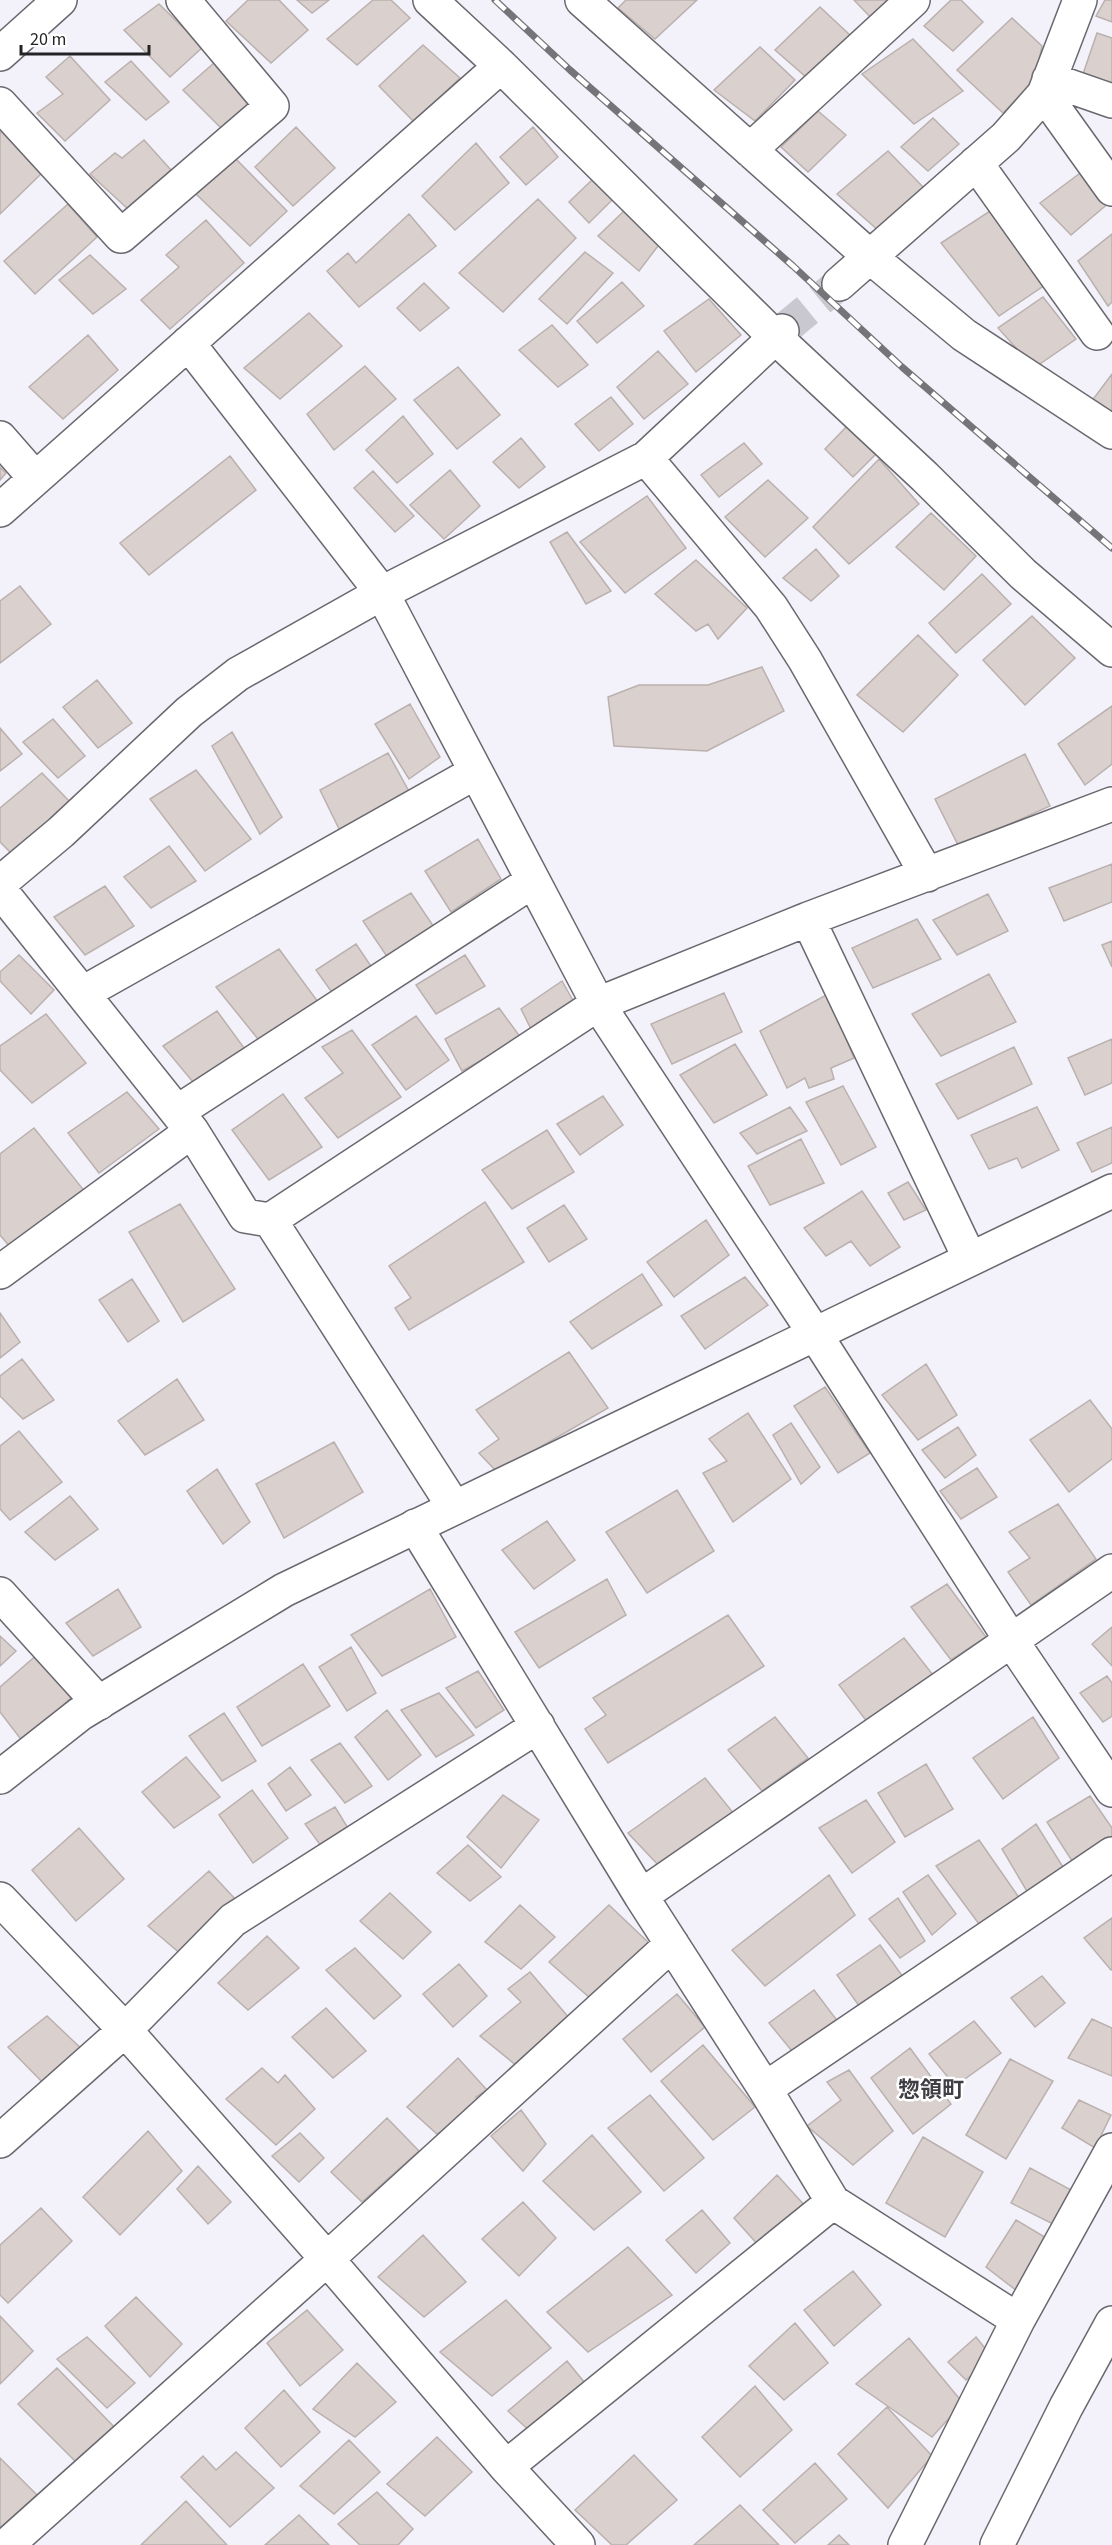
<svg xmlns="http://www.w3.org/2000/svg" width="1112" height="2545" viewBox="0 0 1112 2545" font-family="'Source Sans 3','Noto Sans JP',sans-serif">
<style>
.building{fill:#dad1ce;stroke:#bab1af;stroke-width:1.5}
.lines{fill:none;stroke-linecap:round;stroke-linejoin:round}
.street-tunnel{stroke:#cac8cf;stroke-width:33;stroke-dasharray:33 16;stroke-linecap:butt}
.street-casing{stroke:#6a686f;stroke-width:36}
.secondary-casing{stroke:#6a686f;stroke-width:36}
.street{stroke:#fff;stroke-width:33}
.secondary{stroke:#fff;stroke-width:33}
.rail-casing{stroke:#757478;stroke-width:7}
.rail{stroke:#fff;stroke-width:4.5;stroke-dasharray:14;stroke-linecap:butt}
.labels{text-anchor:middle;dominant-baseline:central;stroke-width:5;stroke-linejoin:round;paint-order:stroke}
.quarter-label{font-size:22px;font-weight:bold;fill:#3f3e44;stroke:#fff}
</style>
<rect width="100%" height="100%" fill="#f3f1f9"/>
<path class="building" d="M248,0H279L308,30L271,63L226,21Z
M297,0H329L312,13Z
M373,0H391L410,18L357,65L327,39Z
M626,0H697L655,39L618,8Z
M854,0H902L875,22Z
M951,0H961L983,22L953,51L924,26Z
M1105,0H1112V22L1096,16Z
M159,4L203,47L170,77L124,30Z
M820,7L851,36L806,77L775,50Z
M1012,18L1042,46L1035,80L1003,113L957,70Z
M1097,33L1112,38V83L1083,74Z
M913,39L963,91L914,124L862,74Z
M423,45L460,78L414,122L379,86Z
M760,47L795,80L755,121L714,90Z
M70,56L110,100L65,141L37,113L63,94L46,77Z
M131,61L169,102L146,120L105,82Z
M214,63L255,104L225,132L183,90Z
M818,111L846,135L808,172L781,147Z
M933,118L959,144L928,171L901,147Z
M296,127L335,168L293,206L255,167Z
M533,127L558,157L526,185L500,157Z
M3,130L44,171L0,214V133Z
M144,140L171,170L129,210L90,174L115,153L122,158Z
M476,143L509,183L455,230L422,196Z
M888,151L925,189L879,231L837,194Z
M235,158L287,211L250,246L196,194Z
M1083,171L1110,202L1071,235L1040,203Z
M594,178L614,198L589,223L569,202Z
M538,199L576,238L503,312L459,273Z
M68,204L97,237L35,294L4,261Z
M625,210L661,242L639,271L598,236Z
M990,211L1045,285L999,316L941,243Z
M409,214L436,246L359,307L327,271L348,253L356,263Z
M206,220L244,263L170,329L141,300L179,267L166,255Z
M1112,234V302L1108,306L1078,261Z
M585,252L613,273L567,324L539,299Z
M90,255L126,289L93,314L59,280Z
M622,282L644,306L597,343L577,321Z
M424,283L449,308L420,331L397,308Z
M1043,297L1076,339L1034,368L998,328Z
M709,299L741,335L696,372L664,331Z
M309,313L342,346L280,399L244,368Z
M552,325L588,365L558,387L519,350Z
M88,335L118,370L63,419L29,387Z
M658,351L688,384L644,419L617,387Z
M365,366L396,399L334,450L307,414Z
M458,367L500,415L457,449L414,400Z
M1112,374V416L1091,402Z
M611,397L633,424L599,451L575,424Z
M403,416L433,454L397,483L366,450Z
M847,426L876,454L853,477L825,449Z
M521,438L545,467L519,488L493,462Z
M744,443L762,464L719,497L701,475Z
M230,456L256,490L149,575L120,543Z
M879,459L919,504L849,564L813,527Z
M0,467L6,473L0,480Z
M450,470L480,506L444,539L410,505Z
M373,471L414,516L395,532L354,488Z
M768,480L808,518L765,557L725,517Z
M647,496L686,548L625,593L580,542Z
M931,513L976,556L944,590L896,547Z
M567,532L611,591L586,604L550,542Z
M816,549L839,576L811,601L783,578Z
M696,560L747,608L718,639L708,624L696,631L655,594Z
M982,574L1011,604L956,653L929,623Z
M20,586L51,624L0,663V601Z
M1032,616L1075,658L1025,705L983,660Z
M918,635L958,675L903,732L857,695Z
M762,667L784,711L707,751L614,746L608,697L639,685H708Z
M97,680L132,723L98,748L63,707Z
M410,704L440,757L409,779L375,724Z
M1112,706V764L1085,785L1058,744Z
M53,719L85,756L58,778L23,742Z
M0,728L22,754L0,771Z
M232,732L282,817L260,834L212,746Z
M388,753L411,795L342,835L320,790Z
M1025,754L1050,806L959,847L935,799Z
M196,770L251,839L205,871L150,799Z
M42,773L72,804L11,853L0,842V808Z
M478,839L501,879L451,912L425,871Z
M169,846L196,881L151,908L124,877Z
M1112,864V902L1064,921L1049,888Z
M105,886L134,926L85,955L54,917Z
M411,893L436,930L390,961L363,921Z
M988,894L1008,931L957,955L933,920Z
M917,919L941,959L873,988L852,948Z
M1112,941V967L1102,945Z
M356,944L377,975L338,1001L316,970Z
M279,949L321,1006L262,1044L216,987Z
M19,955L54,990L31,1014L0,981V972Z
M465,955L485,986L436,1014L416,985Z
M989,974L1016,1022L941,1056L912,1014Z
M562,981L575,1004L532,1031L521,1009Z
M724,993L742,1032L672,1064L651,1024Z
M828,994L854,1058L831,1068L834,1079L809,1088L805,1078L787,1088L760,1031Z
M499,1008L521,1038L462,1071L445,1039Z
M217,1011L247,1052L198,1088L163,1046Z
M46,1014L86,1063L32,1103L0,1070V1046Z
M416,1016L449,1060L406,1090L372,1045Z
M352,1030L401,1097L338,1138L305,1098L343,1073L322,1047Z
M1112,1039V1083L1085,1095L1068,1058Z
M735,1044L767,1095L714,1123L680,1075Z
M1014,1047L1032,1084L958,1119L936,1084Z
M843,1086L876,1147L841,1165L806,1102Z
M127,1092L159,1129L99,1173L68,1133Z
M283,1094L322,1147L269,1180L232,1130Z
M603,1096L623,1125L580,1155L557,1124Z
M790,1107L807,1131L757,1154L740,1133Z
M1037,1107L1059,1150L1022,1168L1017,1158L989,1169L971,1135Z
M1112,1127V1163L1092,1172L1077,1143Z
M34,1128L86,1193L11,1248L0,1235V1154Z
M547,1130L574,1172L512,1209L482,1170Z
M801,1139L824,1183L770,1205L748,1166Z
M908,1182L926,1210L904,1220L888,1193Z
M862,1191L900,1247L870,1266L851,1241L826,1256L804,1228Z
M485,1202L524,1262L409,1330L395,1308L411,1298L389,1266Z
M180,1204L235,1289L183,1322L129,1232Z
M564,1205L587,1239L549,1262L527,1228Z
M706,1220L729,1255L674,1297L647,1262Z
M642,1274L662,1305L592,1349L570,1322Z
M745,1277L768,1305L705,1349L681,1316Z
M132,1279L159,1321L128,1342L99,1300Z
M0,1313L20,1342L0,1358Z
M569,1352L608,1408L497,1472L479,1453L499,1439L476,1410Z
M22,1359L54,1400L23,1419L0,1396V1376Z
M926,1364L957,1415L918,1440L882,1395Z
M177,1379L204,1420L145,1455L118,1421Z
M825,1387L870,1453L838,1473L794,1406Z
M1090,1400L1112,1429V1459L1069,1492L1030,1440Z
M748,1413L791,1479L733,1522L703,1473L727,1461L709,1439Z
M791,1423L820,1467L801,1484L773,1435Z
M958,1427L976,1455L945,1478L922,1450Z
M19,1431L62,1482L10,1520L0,1509V1446Z
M334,1442L363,1492L284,1538L256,1484Z
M977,1468L997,1497L961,1519L940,1491Z
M217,1469L250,1522L223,1544L187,1491Z
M677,1490L714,1551L647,1593L606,1532Z
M70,1496L98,1529L55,1560L25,1532Z
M1058,1504L1096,1559L1031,1605L1008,1572L1030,1558L1009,1532Z
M547,1521L575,1560L534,1589L502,1550Z
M607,1579L626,1615L539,1668L515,1632Z
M947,1584L986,1637L951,1660L911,1607Z
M118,1589L141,1627L93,1656L66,1623Z
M430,1589L456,1637L382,1676L351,1635Z
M728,1615L764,1666L608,1763L585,1729L606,1715L593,1698Z
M1112,1627V1666L1092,1644Z
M0,1636L16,1651L0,1666Z
M904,1638L933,1675L868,1723L839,1685Z
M351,1647L376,1693L347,1711L319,1667Z
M39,1653L74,1695L23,1742L0,1712V1687Z
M303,1664L330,1706L262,1746L237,1707Z
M478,1671L504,1710L476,1728L446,1688Z
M1107,1676L1112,1683V1716L1103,1722L1080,1693Z
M439,1693L474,1735L436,1757L401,1710Z
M387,1710L421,1755L388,1780L355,1737Z
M224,1713L256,1761L222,1781L189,1736Z
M775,1717L808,1758L762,1791L728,1750Z
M1033,1717L1059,1758L1003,1799L973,1758Z
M340,1743L372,1786L345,1803L311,1760Z
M186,1757L220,1797L174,1828L142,1792Z
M926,1764L953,1809L905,1837L878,1793Z
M290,1767L311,1795L286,1811L268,1784Z
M705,1778L735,1815L661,1868L628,1833Z
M252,1790L288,1838L253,1863L219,1815Z
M503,1795L539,1820L501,1868L467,1837Z
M1090,1796L1112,1828V1837L1074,1864L1047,1822Z
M866,1800L895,1842L852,1873L819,1828Z
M335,1807L351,1833L324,1850L305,1824Z
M1036,1824L1068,1875L1031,1898L1002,1849Z
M79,1828L124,1879L76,1921L32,1870Z
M979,1840L1020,1899L979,1924L936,1866Z
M468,1845L501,1877L470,1901L437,1873Z
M209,1871L237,1901L182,1955L148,1926Z
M829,1875L855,1915L765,1986L732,1950Z
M928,1875L956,1914L932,1935L903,1892Z
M390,1893L431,1932L403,1959L360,1921Z
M898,1898L925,1941L900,1958L869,1919Z
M520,1905L555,1937L521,1969L485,1942Z
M609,1905L650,1944L590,1998L549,1962Z
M1112,1918V1970H1111L1084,1938Z
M267,1936L299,1968L248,2010L218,1983Z
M880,1945L906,1981L862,2010L837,1975Z
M355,1948L401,1996L374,2019L326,1970Z
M459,1964L487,1996L453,2027L423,1994Z
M530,1972L570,2019L517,2066L480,2036L521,2002L508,1989Z
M1042,1976L1065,2003L1035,2027L1011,1998Z
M814,1990L839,2023L796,2056L769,2023Z
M677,1994L705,2027L651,2072L623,2039Z
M326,2008L366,2051L333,2078L292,2037Z
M47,2016L88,2055L49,2089L8,2047Z
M1092,2019L1112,2028V2076L1068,2058Z
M974,2021L1001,2053L955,2086L929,2054Z
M703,2045L755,2107L713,2140L661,2081Z
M910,2048L951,2104L913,2134L871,2078Z
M458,2058L487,2090L476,2097L482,2107L437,2134L407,2107Z
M1010,2059L1053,2081L1006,2159L966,2135Z
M262,2068L278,2083L285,2075L315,2109L276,2145L226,2099Z
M849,2070L893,2131L853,2165L807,2126L841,2100L827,2082Z
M650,2095L704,2158L664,2191L608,2128Z
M1079,2100L1111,2115L1095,2148L1062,2128Z
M521,2110L546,2144L523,2171L491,2136Z
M387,2118L419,2151L362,2202L331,2172Z
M148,2131L182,2171L120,2235L83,2197Z
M300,2133L324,2158L299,2182L272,2156Z
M592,2135L641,2192L594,2230L543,2181Z
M923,2137L983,2172L945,2237L886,2203Z
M198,2166L231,2202L208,2224L177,2189Z
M1030,2168L1073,2191L1053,2224L1011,2203Z
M777,2175L806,2207L759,2246L734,2218Z
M523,2202L556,2238L519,2276L482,2239Z
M41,2208L72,2241L8,2303L0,2295V2245Z
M702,2210L730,2243L696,2273L666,2240Z
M1016,2220L1048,2239L1017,2291L986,2267Z
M423,2235L466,2282L424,2317L378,2277Z
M628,2247L672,2295L588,2352L547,2312Z
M853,2271L881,2305L834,2346L804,2310Z
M136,2297L182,2344L150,2377L105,2326Z
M506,2300L551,2348L492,2396L440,2352Z
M307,2310L343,2350L300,2386L267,2343Z
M0,2316L33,2351L0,2384Z
M795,2323L828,2363L784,2400L749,2366Z
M87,2337L135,2383L107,2408L57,2359Z
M976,2337L992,2357L966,2380L948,2362Z
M909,2338L963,2403L932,2437L856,2384Z
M567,2361L589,2388L533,2434L508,2411Z
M357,2363L396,2402L355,2437L313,2409Z
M57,2368L119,2432L79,2465L18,2404Z
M755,2386L792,2430L740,2477L702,2437Z
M284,2390L320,2432L281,2467L245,2428Z
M887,2407L932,2456L888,2508L838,2454Z
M437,2437L472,2472L425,2516L387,2484Z
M349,2440L380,2472L334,2514L300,2486Z
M236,2452L274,2488L230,2527L181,2477L203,2456L216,2470Z
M634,2455L677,2500L626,2545H612L575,2510Z
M0,2458L37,2495L0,2531Z
M815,2463L847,2499L795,2543L763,2510Z
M377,2492L413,2529L398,2545H360L338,2524Z
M186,2501L227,2545H141Z
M740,2505L779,2545H694Z
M299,2515L329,2545H265Z
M839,2535L849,2545H828Z"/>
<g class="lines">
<path class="street-tunnel" d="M782,331L839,284"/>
<g class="street-casing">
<path id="street" d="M430,0L501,66L775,337L925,477L1023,574L1112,650
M582,0L869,256L964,335L1112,432
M0,54L60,0
M1049,79L1112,101
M1044,94L1112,189
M0,104L121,236L272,106L183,0
M750,150L913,0
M976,163L1097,333
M839,284L1006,137L1044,94L1080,0
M188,343L382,593L598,1004L815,1334L1011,1640L1112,1790
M0,438L35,478
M646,458L771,607L805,660L927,875
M0,510L501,66
M0,883L61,832L189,712L238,674L382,593L646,458L782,331
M0,890L192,1131L245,1216L270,1220L454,1507
M808,919L970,1259
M83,993L476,772
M177,1112L533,881
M270,1220L598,1004L808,919L1112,804
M0,1272L192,1131
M415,1526L641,1896L765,2089L833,2202L1018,2320
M0,1594L99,1703
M641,1896L1112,1571
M0,1899L125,2030L327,2259L672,1944
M765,2089L1112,1854
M0,2141L125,2030L233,1920L538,1726
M506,2467L833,2202
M7,2545L327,2259L506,2467L578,2545
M905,2545L1018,2320L1112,2150
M997,2545L1066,2407L1112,2323"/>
</g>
<g class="secondary-casing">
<path id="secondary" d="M0,1777L80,1714L284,1590L1112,1191"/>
</g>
<use href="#street" class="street"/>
<use href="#secondary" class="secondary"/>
<g class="rail-casing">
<path id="rail" d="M495,0L570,70L793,266L902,367L1112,548"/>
</g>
<use href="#rail" class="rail"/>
</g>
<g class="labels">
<g class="quarter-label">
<text x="931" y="2090">惣領町</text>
</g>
</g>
<path d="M21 45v9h128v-9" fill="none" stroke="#242426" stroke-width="3"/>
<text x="30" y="45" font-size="18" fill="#242426" stroke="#ffffff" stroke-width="4.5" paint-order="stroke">20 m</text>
</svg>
